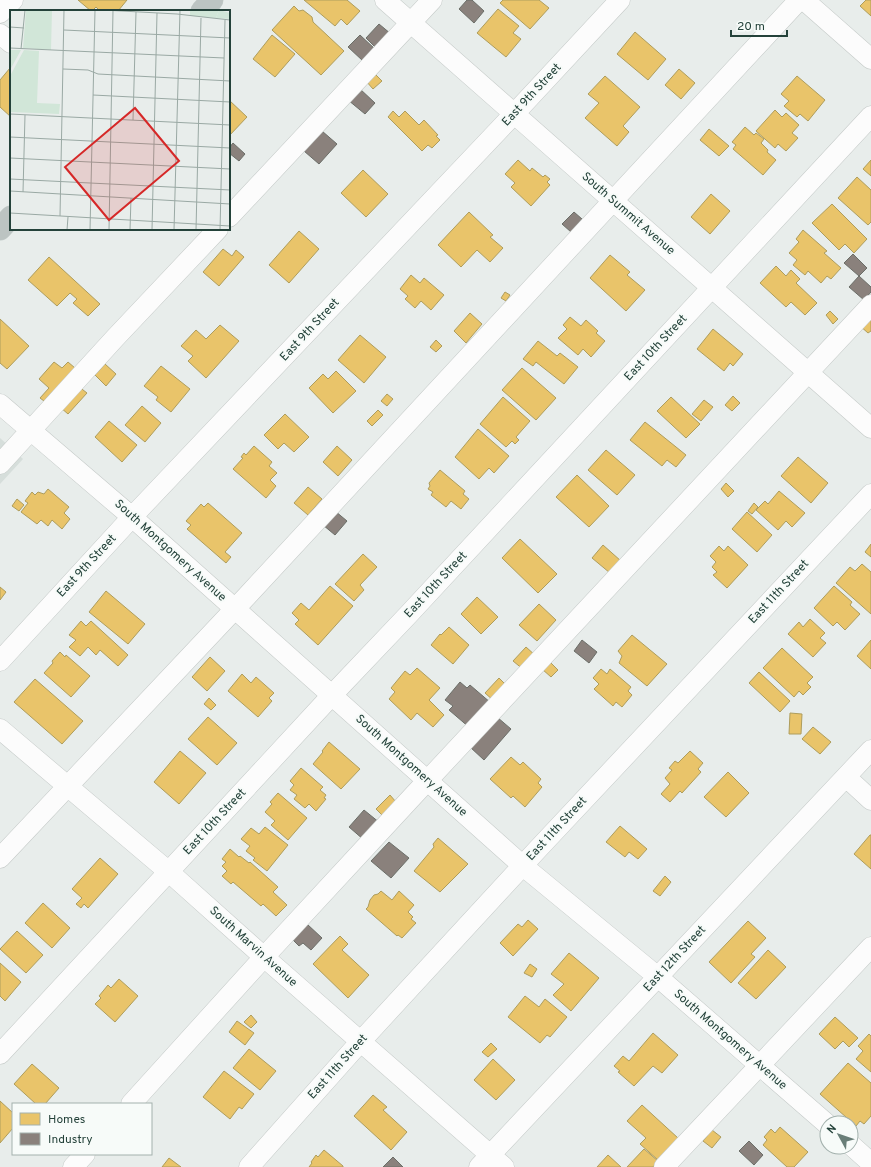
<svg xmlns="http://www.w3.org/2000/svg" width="871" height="1167" viewBox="0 0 871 1167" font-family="Overpass,sans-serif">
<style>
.built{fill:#d6dedb}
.homes{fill:#e9c46a;stroke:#ae9d5c}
.industry{fill:#8a817c;stroke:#6b6e68}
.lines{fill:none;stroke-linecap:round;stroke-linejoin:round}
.minor-casing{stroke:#c5cac8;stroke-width:21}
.highway-casing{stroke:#c3ccc9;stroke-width:23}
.minor{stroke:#fcfcfc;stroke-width:20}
.highway{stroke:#bcc4c2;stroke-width:22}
.labels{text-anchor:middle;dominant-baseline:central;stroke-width:4;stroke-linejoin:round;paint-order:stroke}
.street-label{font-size:12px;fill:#24423a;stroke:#f7fbf9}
.inset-road{fill:none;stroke:#9aa9a4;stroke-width:1}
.view{fill:#d62828;fill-opacity:0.15;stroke:#d62828;stroke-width:2}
.inset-edge{fill:none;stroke:#24423a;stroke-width:2}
</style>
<rect width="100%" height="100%" fill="#e8edeb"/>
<path class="built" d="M0,438L23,459L0,484Z"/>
<path class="homes" d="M78,0H127L118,11H100L96,7L92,11H91Z
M304,0H347L360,11L347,25L341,19L335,26Z
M503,0H539L549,8L530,29L500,3Z
M866,0H871V16L860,6Z
M294,6L299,11L303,10L312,17L313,22L344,51L321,75L272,30Z
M498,9L519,26L513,33L521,39L506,57L477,33Z
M635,32L666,59L648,80L617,54Z
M272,35L295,54L275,77L253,59Z
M10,68L11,69V117L0,107V80Z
M679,69L695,83L681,99L665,85Z
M374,73L382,81L373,89L366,81Z
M605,76L640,107L623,126L629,132L617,146L585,118L599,103L588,94Z
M797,76L825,100L808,121L800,114L797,117L784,106L789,101L781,94Z
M229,100L247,117L229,136Z
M775,110L782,117L786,113L799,125L792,133L798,138L786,151L778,144L775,148L756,131Z
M393,111L399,117L405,111L419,125L424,120L438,135L436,136L440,140L432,148L428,145L422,151L388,117Z
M745,127L754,135L756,133L764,139L761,143L768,150L767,152L776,160L763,175L733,149L736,145L732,142Z
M709,129L729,146L719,156L700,140Z
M518,160L530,171L532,168L543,177L545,175L550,179L547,182L550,185L531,206L511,187L515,183L505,174Z
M871,160V176L863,169Z
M363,170L388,194L366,217L341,193Z
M857,177L871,190V222L868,225L838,198Z
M711,194L730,211L710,234L691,217Z
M832,204L867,239L854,253L845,244L839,250L812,223Z
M469,212L493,235L490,237L503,248L490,262L477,250L461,267L438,245Z
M803,230L827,251L824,253L841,268L831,279L827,276L821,283L808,271L805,275L793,265L797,260L789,253L799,242L796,239Z
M299,231L319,249L289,283L269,265Z
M223,249L232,256L236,250L244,257L219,286L203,272Z
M610,255L630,272L627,275L645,290L626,311L590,278Z
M49,257L100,304L88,316L73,303L77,299L70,293L57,306L28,280Z
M776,266L786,276L791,270L800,279L796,283L817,303L805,315L791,302L786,307L760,283Z
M411,275L420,283L424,278L444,295L431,310L421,301L415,308L405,299L408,296L400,289Z
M505,292L510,295L506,301L501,298Z
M871,310V331L868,333L859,325Z
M830,311L838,319L833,324L826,315Z
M470,313L482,324L466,343L454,331Z
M570,317L581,326L586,320L598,331L596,333L605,341L591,357L583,349L578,355L558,338L567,329L563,325Z
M0,319L29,346L7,369L0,363Z
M220,325L239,341L206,378L188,361L193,356L181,346L196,330L206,339Z
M713,329L743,354L733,366L730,363L724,371L697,349Z
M360,335L386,357L364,383L338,360Z
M436,340L442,346L436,352L430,347Z
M538,341L557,356L560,353L578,367L564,384L536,362L533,366L523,359Z
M54,362L62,368L68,362L75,368L55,393L53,391L44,401L40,398L49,388L39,379Z
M105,364L116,374L106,386L95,375Z
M161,366L190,389L171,412L156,400L158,397L144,386Z
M522,368L556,398L536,420L502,390Z
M336,371L356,391L333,413L309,388L323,374L328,379Z
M78,386L87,393L68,414L60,407Z
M387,394L393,399L387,406L381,401Z
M733,396L740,403L732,411L725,405Z
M503,397L530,421L516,437L519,440L515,444L512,441L506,447L480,424Z
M671,397L700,424L686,438L657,411Z
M704,400L713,407L701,421L692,414Z
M142,406L161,423L145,442L125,425Z
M378,410L383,415L372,426L367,421Z
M285,414L309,437L294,452L284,443L278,449L264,435Z
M109,421L137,445L122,462L95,437Z
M645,422L686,455L676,467L667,460L662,466L630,440Z
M478,429L509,456L494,473L489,468L479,479L455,457Z
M254,446L272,462L269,466L277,473L270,480L276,486L266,498L233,469L243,458L241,457L244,453L246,455Z
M337,446L352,460L338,476L323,462Z
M606,450L635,475L617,495L588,470Z
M798,457L828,483L811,503L781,476Z
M440,470L465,491L463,494L469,499L461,509L451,501L446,507L431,495L433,492L428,489L430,486L429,483Z
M577,475L609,506L589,527L556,497Z
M726,483L734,491L728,497L721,489Z
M308,487L322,499L308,515L294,503Z
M48,489L69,507L64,513L70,519L62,529L52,520L48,526L41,520L37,524L21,512L28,503L25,501L32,492L35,495L38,492L44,494Z
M779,491L805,513L792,527L786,521L778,530L756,510L765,501L768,504Z
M17,499L24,505L19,511L12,506Z
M208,503L242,533L225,552L231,557L226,563L187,529L191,525L186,521L201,504L204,507Z
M754,503L758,507L752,514L748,511Z
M747,512L772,535L757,552L732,529Z
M520,539L557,574L538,593L502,558Z
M871,544V557L865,552Z
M603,545L621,561L610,573L592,558Z
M719,546L724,551L728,546L748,565L727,588L713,575L717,572L712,567L716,562L710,556Z
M363,554L377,567L360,585L364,590L354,601L335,584Z
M862,564L871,572V614L836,583L850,567L855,571Z
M330,586L353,606L318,645L295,624L299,620L292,613L301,603L309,610Z
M834,586L852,602L850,605L860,614L845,630L837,622L833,626L814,608Z
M0,587L6,592L0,600Z
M106,591L145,624L128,644L89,612Z
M477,597L498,617L481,634L461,614Z
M539,604L556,620L537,641L519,625Z
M810,619L825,633L820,638L826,643L813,657L788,634L799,622L803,627Z
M81,621L86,626L91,621L128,655L118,666L100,650L96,655L88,647L80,656L69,647L76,640L69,635Z
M449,627L469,645L453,664L431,645L440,634L441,635Z
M632,635L667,664L647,686L619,663L622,656L618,651Z
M871,640V669L857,656Z
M526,647L536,656L524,670L513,661Z
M782,648L813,677L807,683L811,687L803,695L799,691L794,697L763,668Z
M60,652L65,657L66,655L90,676L71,697L44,673L53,663L52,661Z
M210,657L225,671L207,691L192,677Z
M549,661L558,670L551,677L542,669Z
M417,668L440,688L429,700L444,715L433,727L417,713L411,720L389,699L395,692L391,688L405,671L410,675Z
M601,669L607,674L610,669L631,687L628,691L632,695L622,707L616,702L613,706L594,689L599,684L593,678Z
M759,672L790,701L780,712L749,683Z
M242,674L251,683L256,677L274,693L269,698L272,701L258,717L228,691Z
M499,678L507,686L494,701L485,693Z
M35,679L83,721L62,744L14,702Z
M209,698L216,705L211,710L204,704Z
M790,713L802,714L801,734H789Z
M208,717L237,743L217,765L188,739Z
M813,727L831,742L820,754L802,739Z
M329,742L360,769L341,789L313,764L323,752L322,751Z
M180,751L206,773L179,804L154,782Z
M690,751L703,763L698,769L701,772L682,793L680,791L670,802L661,794L670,784L665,778L672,770L669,768L675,761L678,763Z
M511,757L520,765L523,762L541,779L538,783L542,787L525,807L513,796L511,798L490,779Z
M301,768L323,787L320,790L326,795L324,798L326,799L316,811L309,804L305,808L294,799L297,795L290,790L294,785L290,781Z
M728,772L749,793L726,817L704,797Z
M278,793L307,818L288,840L271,825L275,821L265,812L272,804L270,802Z
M390,795L396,802L383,816L376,809Z
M620,826L647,849L638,859L629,852L625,857L606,842Z
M265,827L288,845L267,871L253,860L255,858L246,851L250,846L241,839L251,828L259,834Z
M870,835H871V869L854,854Z
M438,838L468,864L440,892L414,871L434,847L433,844Z
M230,849L239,857L240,856L249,863L250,862L278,887L273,892L287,905L276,916L263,904L261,906L233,882L231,884L222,876L227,871L222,866L226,862L222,859Z
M100,858L118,874L88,908L84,904L81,908L76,904L82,898L72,889Z
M665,876L671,882L660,896L653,891Z
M381,891L392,900L399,891L414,905L408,912L413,917L411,919L416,923L402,938L398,935L397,936L366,909L368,907L370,900L374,895L378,894Z
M43,903L70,928L52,948L25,923Z
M528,920L538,929L513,956L500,943L518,924L522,927Z
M748,921L766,938L751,954L755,957L731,983L709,962Z
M17,931L43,955L26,973L0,949Z
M340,936L348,944L342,950L369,975L348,998L313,964Z
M768,950L786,967L756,999L738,983Z
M569,953L599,978L571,1011L553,995L564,984L551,974Z
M0,963L21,982L5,1001L0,996Z
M530,964L537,969L532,977L524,973Z
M119,979L138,996L115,1022L95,1004L101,998L99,996L108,985L111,988Z
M525,996L539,1007L545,999L567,1017L550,1037L547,1035L540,1043L508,1017Z
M251,1015L257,1022L251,1028L244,1022Z
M835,1017L858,1038L849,1047L843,1041L835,1049L819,1034Z
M237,1021L254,1033L245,1045L229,1032Z
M653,1033L678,1055L662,1073L653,1066L634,1086L618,1072L620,1071L614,1066L623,1056L629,1061Z
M869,1034L871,1036V1072L856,1059L863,1051L858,1046Z
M491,1043L497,1049L488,1057L482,1052Z
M249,1049L276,1071L260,1090L233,1068Z
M493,1059L515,1080L496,1100L474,1080Z
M848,1063L871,1083V1116L864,1124L860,1121L856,1126L820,1094Z
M32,1064L59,1088L45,1104H36L14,1084Z
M224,1071L254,1094L242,1109L239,1107L230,1119L203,1097Z
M373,1095L387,1107L383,1110L407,1132L391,1150L354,1116Z
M0,1101L13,1113V1128L0,1143Z
M642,1105L678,1138L658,1160L640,1144L646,1138L627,1121Z
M780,1127L808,1152L794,1167H787L763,1145L767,1140L764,1137L771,1129L775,1133Z
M712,1130L721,1137L712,1148L703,1141Z
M644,1149L658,1161L653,1167H627Z
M324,1150L343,1166V1167H309L312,1163L311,1162L316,1155L318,1157Z
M608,1155L621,1167H597Z
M169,1158L181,1167H162Z"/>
<path class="industry" d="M467,0H472L484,11L474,23L459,9Z
M379,24L391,34L377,49L366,38Z
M360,35L375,49L363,61L348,47Z
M359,88L375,103L365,114L348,100Z
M322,131L337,144L319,164L304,151Z
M233,143L245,154L239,161L229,153V148Z
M574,212L582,219L571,232L562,224Z
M853,254L867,268L859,276L844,263Z
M859,276L871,287V292L864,300L849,287Z
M335,511L347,521L335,535L323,525Z
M582,640L597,652L589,663L574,651Z
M460,682L467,688L470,685L491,703L470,728L449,710L453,706L445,700Z
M497,717L511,729L484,760L470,747Z
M364,810L380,823L364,840L349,827Z
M389,842L409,858L391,878L371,861Z
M307,924L322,938L311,950L303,943L299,946L292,939Z
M749,1141L763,1155L754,1165L739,1151Z
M393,1157L403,1167H383Z"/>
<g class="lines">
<g class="minor-casing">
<path id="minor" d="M385,0L871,428
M804,0L871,59
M0,13L13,0
M0,34L11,43
M229,217L432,0
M0,404L132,517L523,866L658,977L827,1124
M0,464L115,338L218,229
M0,661L132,517L514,114L620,0
M0,729L169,872L264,957L504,1167
M846,777L871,800
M0,858L247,596L799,0
M0,1054L332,695L408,615L871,116
M131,1104L264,957L413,796L871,305
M851,1145L871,1163
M73,1167L85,1154
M249,1167L361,1041L537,850L871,494
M479,1167L871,750
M664,1167L871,947"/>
</g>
<g class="highway-casing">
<path id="highway" d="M202,11L212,0
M0,229L11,217"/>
</g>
<use href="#minor" class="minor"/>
<use href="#highway" class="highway"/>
</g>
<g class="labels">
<g class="street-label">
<text transform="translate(532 95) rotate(-47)">East 9th Street</text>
<text transform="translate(628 214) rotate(41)">South Summit Avenue</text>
<text transform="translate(310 330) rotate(-47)">East 9th Street</text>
<text transform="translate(656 348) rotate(-47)">East 10th Street</text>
<text transform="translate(170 551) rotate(42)">South Montgomery Avenue</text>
<text transform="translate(87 566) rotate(-47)">East 9th Street</text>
<text transform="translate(436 585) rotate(-47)">East 10th Street</text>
<text transform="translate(779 592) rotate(-47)">East 11th Street</text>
<text transform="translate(411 766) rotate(42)">South Montgomery Avenue</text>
<text transform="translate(215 822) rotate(-47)">East 10th Street</text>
<text transform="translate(557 829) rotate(-47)">East 11th Street</text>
<text transform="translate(253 947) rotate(42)">South Marvin Avenue</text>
<text transform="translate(675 959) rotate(-47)">East 12th Street</text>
<text transform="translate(730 1040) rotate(41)">South Montgomery Avenue</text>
<text transform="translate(338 1067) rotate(-48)">East 11th Street</text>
</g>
</g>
<g transform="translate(10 10)">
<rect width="220" height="220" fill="#e8edeb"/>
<path d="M180,0H209L206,8L180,6ZM0,40H11L0,60ZM14,40L29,41L27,93L50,94L49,104L0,102V66Z" fill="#d1e6d8"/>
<path d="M209,0L220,3V9L206,8Z" fill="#d1e6d8"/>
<path d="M16,0H42L41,40L13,38Z" fill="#d1e6d8"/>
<path class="inset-road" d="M93,0L167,4L220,10M0,17L14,18M54,20L220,28M0,38L214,48M11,39L15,0M53,59L78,60L88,64L220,71M83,85L220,92M0,104L220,115M123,110L126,2M0,127L220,138M0,148L220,159M0,169L220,180M0,181L220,194M13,182L15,105M0,203L220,216M50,206L54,0M57,220L58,207M80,220L85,0M99,220L103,0M120,220L121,188M142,220L147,3M164,220L170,0M186,220L191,8M210,220L215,10"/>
<path class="view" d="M125,98L169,151L99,210L55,157Z"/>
<rect width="220" height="220" class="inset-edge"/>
</g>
<rect x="12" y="1103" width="140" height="52" fill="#f7fbf9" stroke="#a3b1ad"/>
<rect x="20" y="1113" width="20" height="12" fill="#e9c46a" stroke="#a3b1ad"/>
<text x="48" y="1123" font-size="12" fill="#24423a">Homes</text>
<rect x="20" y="1133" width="20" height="12" fill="#8a817c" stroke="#a3b1ad"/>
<text x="48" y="1143" font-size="12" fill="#24423a">Industry</text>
<g transform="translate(839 1135) rotate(310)"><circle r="19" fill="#f7fbf9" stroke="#a3b1ad"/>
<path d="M0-3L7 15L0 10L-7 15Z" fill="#697e78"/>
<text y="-6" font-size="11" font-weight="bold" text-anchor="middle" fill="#24423a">N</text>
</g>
<path d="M731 30v6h56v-6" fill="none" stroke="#24423a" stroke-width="2"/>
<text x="737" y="30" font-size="12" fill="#24423a" stroke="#f7fbf9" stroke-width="3" paint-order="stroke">20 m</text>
</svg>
